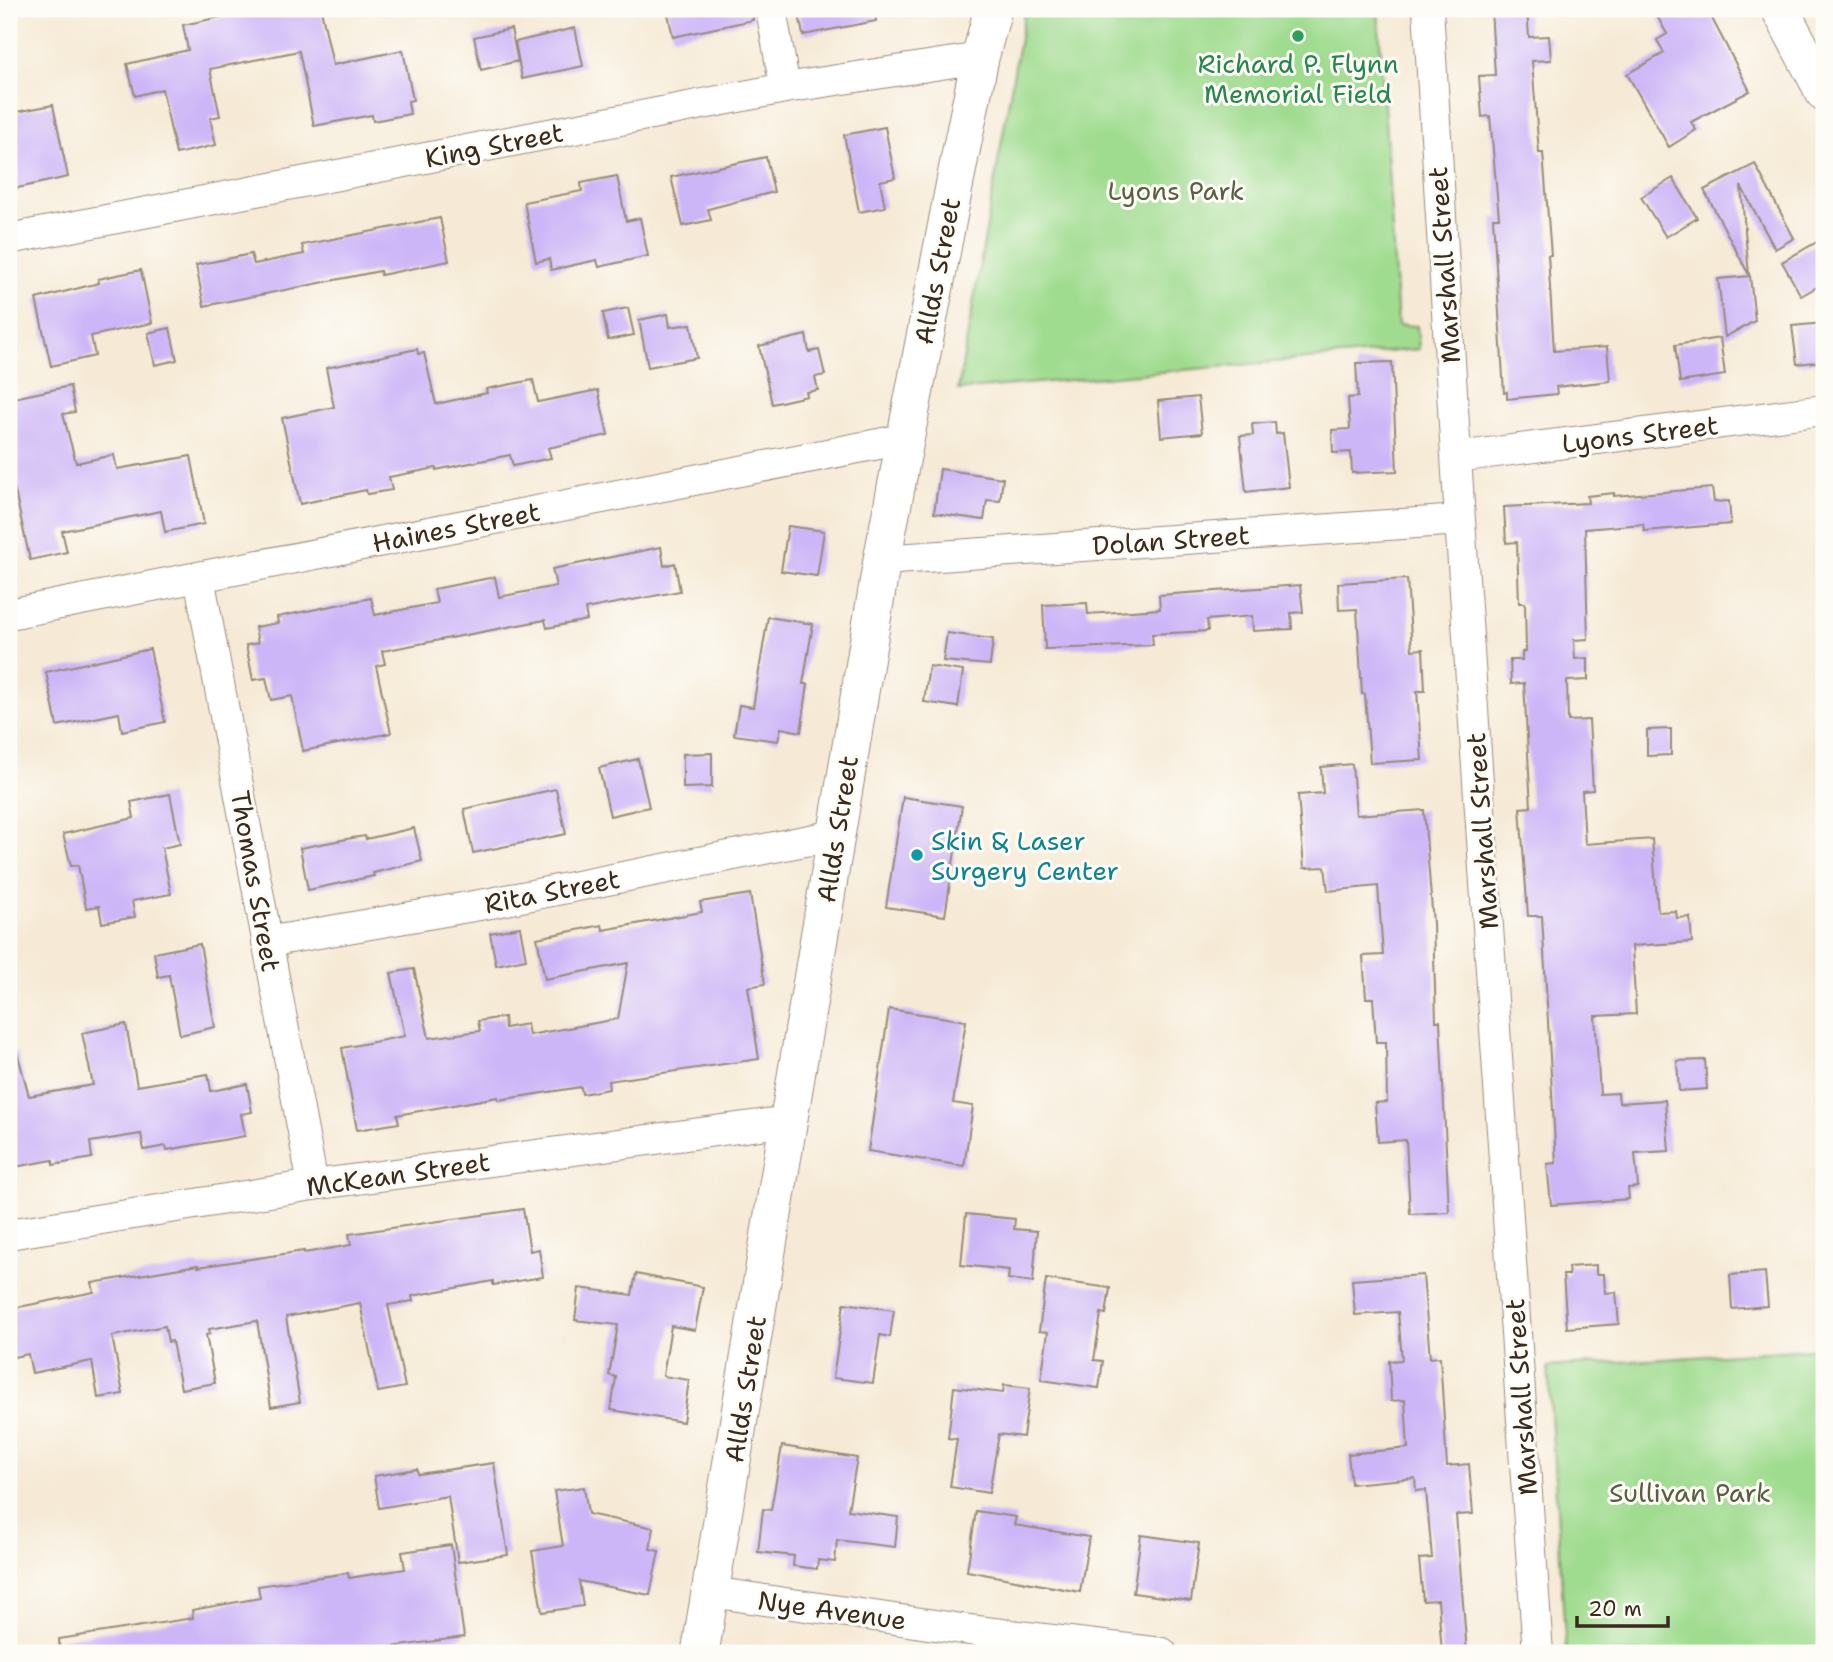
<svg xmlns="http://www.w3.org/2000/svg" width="1833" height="1662" viewBox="0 0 1833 1662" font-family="'Shantell Sans',sans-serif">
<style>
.green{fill:#a0dc90;stroke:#6e8357;stroke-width:2}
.building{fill:#cdb6f7}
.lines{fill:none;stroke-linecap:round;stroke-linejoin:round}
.minor-casing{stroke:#988a7a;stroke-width:32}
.tertiary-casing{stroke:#988a7a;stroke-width:39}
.minor{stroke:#fff;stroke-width:30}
.tertiary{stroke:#fff;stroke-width:37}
.leisure-dot{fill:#2e9e5b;stroke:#fdfcf7;stroke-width:2.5}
.culture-dot{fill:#0f9aa8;stroke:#fdfcf7;stroke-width:2.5}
.labels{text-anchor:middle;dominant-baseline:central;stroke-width:6;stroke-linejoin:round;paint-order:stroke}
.leisure-label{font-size:26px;fill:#27864d;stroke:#fdfcf7}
.street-label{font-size:26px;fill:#3b2a1e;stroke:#fdfcf7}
.park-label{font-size:26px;fill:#595f40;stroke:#fdfcf7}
.culture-label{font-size:26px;fill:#0d838f;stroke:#fdfcf7;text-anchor:start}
</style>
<rect width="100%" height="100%" fill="#fdfcf7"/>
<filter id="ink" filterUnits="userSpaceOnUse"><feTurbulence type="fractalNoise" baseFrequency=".0143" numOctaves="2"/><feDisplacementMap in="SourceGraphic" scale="14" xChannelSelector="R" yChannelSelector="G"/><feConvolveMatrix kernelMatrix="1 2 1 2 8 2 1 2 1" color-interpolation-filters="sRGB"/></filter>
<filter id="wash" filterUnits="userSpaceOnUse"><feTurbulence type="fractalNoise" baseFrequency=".00686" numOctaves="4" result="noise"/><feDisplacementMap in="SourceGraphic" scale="28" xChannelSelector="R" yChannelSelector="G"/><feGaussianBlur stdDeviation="1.57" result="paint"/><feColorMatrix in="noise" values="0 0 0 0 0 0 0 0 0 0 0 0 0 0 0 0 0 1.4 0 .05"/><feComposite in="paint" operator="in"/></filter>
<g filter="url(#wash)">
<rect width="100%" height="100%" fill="#f6ead6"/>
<path class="green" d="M1025,9H1378L1398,325L1417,326L1419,349L958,390Z
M1824,1348V1653H1566L1548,1367Z"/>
<g id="blocks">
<path class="building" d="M258,9H321L333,65L403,50L413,100L408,101L410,114L373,121L372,115L314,126L299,51L210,69L220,116L210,118L216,145L176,154L162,89L135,96L127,64L188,50L183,25Z
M667,9H752L753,20L673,37Z
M798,9H875L876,21L803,35Z
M1491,9H1527L1529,37L1549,36L1551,60L1532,61L1539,153H1543L1551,255H1548L1554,351L1607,347L1610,381L1556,387L1557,394L1507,399V392L1504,393L1493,218H1499L1490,116L1482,117L1479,76L1495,75Z
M1653,9H1707L1750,91L1691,122L1696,130L1669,147L1627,74L1664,53L1657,40L1667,34Z
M575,28L583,66L522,79L515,42Z
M511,29L518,61L481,70L474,37Z
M53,105L68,177L13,189L9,169V129L14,128L11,113Z
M885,127L895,178L880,181L885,207L859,212L844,135Z
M766,157L774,192L708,209L711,220L683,226L671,177Z
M1755,164L1794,238L1775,249L1741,186L1749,275L1704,190Z
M617,176L626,221L640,218L648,256L599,267L597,260L551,270L549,259L536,262L524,202L582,191L581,183Z
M1673,178L1697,218L1666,237L1641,197Z
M440,218L449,261L381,275L380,271L204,306L196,265L251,254L254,264L304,254L302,245Z
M1824,238V283L1801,296L1782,262Z
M141,270L152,323L91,336L95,356L51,366L36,299L99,283L98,279Z
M1750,276L1755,321L1725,337L1718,279Z
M628,308L634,335L608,340L603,313Z
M668,314L670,327L691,324L697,358L648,367L639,320Z
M1824,323V361L1797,364L1792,326Z
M170,328L177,360L155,365L148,333Z
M806,335L809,352L819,350L825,375L815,377L818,390L806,392L807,396L772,404L759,346Z
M1720,338L1725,375L1680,382L1675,345Z
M417,349L418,354L424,353L436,404L487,393L486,389L533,380L538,402L598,390L608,435L548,448L551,458L513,466L510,455L436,470V468L389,477L392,490L367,494L366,490L300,504L282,418L334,407L326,368Z
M1392,362L1397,471L1352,473L1351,452L1333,453L1332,430L1350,429L1348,398L1358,397L1356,363Z
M70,386L75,412L63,414L76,463L114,455L117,469L191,456L204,524L165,532L161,511L62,531L67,552L30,560L9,464V399Z
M1198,397L1202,433L1161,437L1158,401Z
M1275,422L1276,434L1283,433L1289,487L1246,492L1240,436L1253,435L1252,424Z
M940,469L1003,478L1000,501L987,500L984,520L934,513Z
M1712,488L1714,502L1729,501L1731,524L1644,531L1643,524L1585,529L1588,639L1574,640L1575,659L1588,658V680L1567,681L1568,721L1589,720L1593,790L1582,791L1585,844L1652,839L1658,912L1676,911L1677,918L1690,917L1692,942L1632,946L1636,1014L1595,1016L1600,1094L1618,1093L1619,1103L1665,1100L1669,1151L1635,1153L1638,1187L1628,1188L1629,1199L1551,1205L1547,1164L1556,1163L1542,916H1528L1520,808L1531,807L1524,683L1511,684L1510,660H1522V652L1526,651L1525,603H1519L1517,542L1506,543L1504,507L1588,503L1587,496L1614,493V496Z
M788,526L824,531L817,576L781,571Z
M661,547L664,566L675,563L680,591L585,609L587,620L547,628L545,620L382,651L385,664L376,666L391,733L303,751L292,696L271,700L266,678L253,680L246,645L258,643L255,627L278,623L277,617L371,598L375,615L437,603L434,589L495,577L499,597L556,586L552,569Z
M1407,579L1412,650L1423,649L1425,691H1417L1422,760L1370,763L1365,694H1362L1357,609L1339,610L1338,583Z
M1300,585L1303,612L1291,613L1292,629L1253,631L1252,616L1207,620L1208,631L1152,634L1153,645L1045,649L1043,605L1087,603L1088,614L1160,609L1159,595Z
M768,617L813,624L803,684H808L801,732L781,728L778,741L734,735L739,705L753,707Z
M947,633L993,639L990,665L943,661Z
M150,649L165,722L122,731L119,713L57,726L46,672Z
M929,666L963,671L958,707L924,702Z
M1671,729V755L1647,756V730Z
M712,753V787L683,788V754Z
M638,759L649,807L610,816L599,768Z
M1352,764L1356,815L1424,810L1433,923L1436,1021H1440L1449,1212L1410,1214L1406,1140L1378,1142L1375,1103L1387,1102L1386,1042H1376L1373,998H1366L1363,956L1383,955L1378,886L1328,891L1325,867L1304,868L1298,795L1323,793L1321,767Z
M556,789L566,834L473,853L464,809Z
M170,794L180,844L162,848L171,894L132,901L135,917L102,923L99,906L86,908L78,865L71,866L63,834L134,818L131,802Z
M903,797L962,806L945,916L886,907Z
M414,828L422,861L373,873L374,876L308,890L300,848L352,838L365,836L366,839Z
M750,894L765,984L748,987L759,1059L608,1081L609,1089L582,1094L581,1087L498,1100V1097L397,1115L399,1123L357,1130L342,1048L405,1036L391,973L414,969L429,1038L480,1031L478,1021L504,1017L505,1028L527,1024L529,1035L618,1019L628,963L545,979L537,938L602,925L603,930L702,912L700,902Z
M520,927L526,959L496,965L490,933Z
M200,944L215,1027L180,1035L169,975L158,977L154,953Z
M889,1009L966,1021L953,1103L973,1106L964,1166L868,1151Z
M126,1024L137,1086L208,1074L211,1091L247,1084L252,1112L241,1114L245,1136L167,1150L166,1146L144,1150L141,1134L90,1142L92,1158L53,1165V1160L9,1168V1053L17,1052L29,1096L93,1085L82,1033Z
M1705,1060L1707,1089L1679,1091L1677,1061Z
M523,1209L530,1251L539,1249L543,1277L493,1285V1281L412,1296L413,1301L388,1305L405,1387L378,1392L360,1303L286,1317L300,1402L271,1407L257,1321L209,1329L210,1334L206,1335L215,1383L181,1389L172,1341L168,1342L165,1326L112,1336L123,1394L98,1398L92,1361L32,1373L28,1354L9,1358V1309L94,1292L92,1283L198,1265V1267L304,1251V1253L351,1245L349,1234Z
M966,1214L1015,1219L1014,1229L1037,1231L1033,1282L1008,1279L1009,1270L961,1265Z
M1596,1265V1274H1604L1605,1293L1616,1292L1619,1324L1567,1328L1563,1275H1569L1568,1267Z
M1765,1272L1768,1306L1732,1309L1730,1275Z
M636,1274L703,1287L695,1330L671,1326L663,1376L689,1380L683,1422L611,1410L616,1377L609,1375L618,1325L575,1320L579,1288L632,1295Z
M1423,1275L1430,1358L1440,1357L1447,1466L1469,1464L1473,1514L1456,1515L1467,1653H1442L1438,1600L1423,1601L1419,1559L1432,1558L1426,1490L1416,1491L1415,1478L1351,1484L1348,1454L1408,1448L1405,1400L1391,1401L1389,1361L1402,1360L1398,1312L1355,1315L1352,1280Z
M1046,1279L1110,1288L1106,1314L1101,1313L1094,1360L1103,1361L1099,1388L1041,1380L1048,1332L1039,1331Z
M844,1303L894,1310L890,1337L880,1335L873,1383L833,1378Z
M1004,1385L1030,1388L1023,1437L999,1434L989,1493L950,1487L957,1439L948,1438L954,1387L1003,1393Z
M782,1446L857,1458L848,1510L898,1517L895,1547L837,1540L835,1562L818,1560L817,1569L793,1566L794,1556L758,1552L763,1509L771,1510Z
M494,1463L508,1555L458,1562L448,1496L379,1508L374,1476L417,1469L418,1474Z
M584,1487L588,1514L654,1528L650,1549L659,1551L650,1595L579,1581L583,1606L542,1612L532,1551L563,1546L554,1491Z
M976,1511L1016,1517L1014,1525L1089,1537L1080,1592L967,1571Z
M1141,1535L1199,1543L1191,1601L1133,1593Z
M451,1545L464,1637L350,1653H60L59,1639L193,1618L192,1610L260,1598L258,1586L348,1573L349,1578L405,1569L402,1552Z"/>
</g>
</g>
<g filter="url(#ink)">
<use href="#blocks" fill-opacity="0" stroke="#988a7a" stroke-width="2"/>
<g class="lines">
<g class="minor-casing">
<path id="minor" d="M771,9L785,88
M1428,9L1460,520L1538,1653
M9,239L785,88L980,58
M1457,457L1824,410
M882,560L1460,520
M199,577L313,1185
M9,614L904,439
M267,942L491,903L835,835
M9,1234L313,1185L789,1121
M711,1592L969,1630L1162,1653"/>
</g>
<g class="tertiary-casing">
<path id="tertiary" d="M1780,9L1824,92
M700,1653L882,560L960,156L980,58L993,9"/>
</g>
<use href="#minor" class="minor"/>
<use href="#tertiary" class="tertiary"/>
</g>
</g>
<circle class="leisure-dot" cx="1298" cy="36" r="7"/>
<circle class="culture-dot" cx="917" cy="855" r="7"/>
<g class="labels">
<g class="leisure-label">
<text x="1298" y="63">Richard P. Flynn<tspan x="1298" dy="30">Memorial Field</tspan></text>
</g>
<g class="street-label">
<text transform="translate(494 145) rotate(-11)">King Street</text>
<text transform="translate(1444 265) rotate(-94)">Marshall Street</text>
<text transform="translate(937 271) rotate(-79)">Allds Street</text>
<text transform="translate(1640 434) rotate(-7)">Lyons Street</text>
<text transform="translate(456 527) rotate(-11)">Haines Street</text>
<text transform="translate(1171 540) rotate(-4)">Dolan Street</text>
<text transform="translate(837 829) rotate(-81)">Allds Street</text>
<text transform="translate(1482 831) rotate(-94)">Marshall Street</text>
<text transform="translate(256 881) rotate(80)">Thomas Street</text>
<text transform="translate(552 891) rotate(-11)">Rita Street</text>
<text transform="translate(398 1174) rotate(-8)">McKean Street</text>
<text transform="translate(745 1389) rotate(-81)">Allds Street</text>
<text transform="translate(1521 1397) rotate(-94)">Marshall Street</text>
<text transform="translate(832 1610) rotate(8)">Nye Avenue</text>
</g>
<g class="park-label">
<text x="1176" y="190">Lyons Park</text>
<text x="1690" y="1492">Sullivan Park</text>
</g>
<g class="culture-label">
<text x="931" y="840">Skin &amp; Laser<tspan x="931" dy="30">Surgery Center</tspan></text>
</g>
</g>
<rect width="1833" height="1662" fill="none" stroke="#fdfcf7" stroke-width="35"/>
<path d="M1577 1616v10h91v-10" fill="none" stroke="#3b2a1e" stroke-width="3.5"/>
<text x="1588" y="1616" font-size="21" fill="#3b2a1e" stroke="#fdfcf7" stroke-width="5" paint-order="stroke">20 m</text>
</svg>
